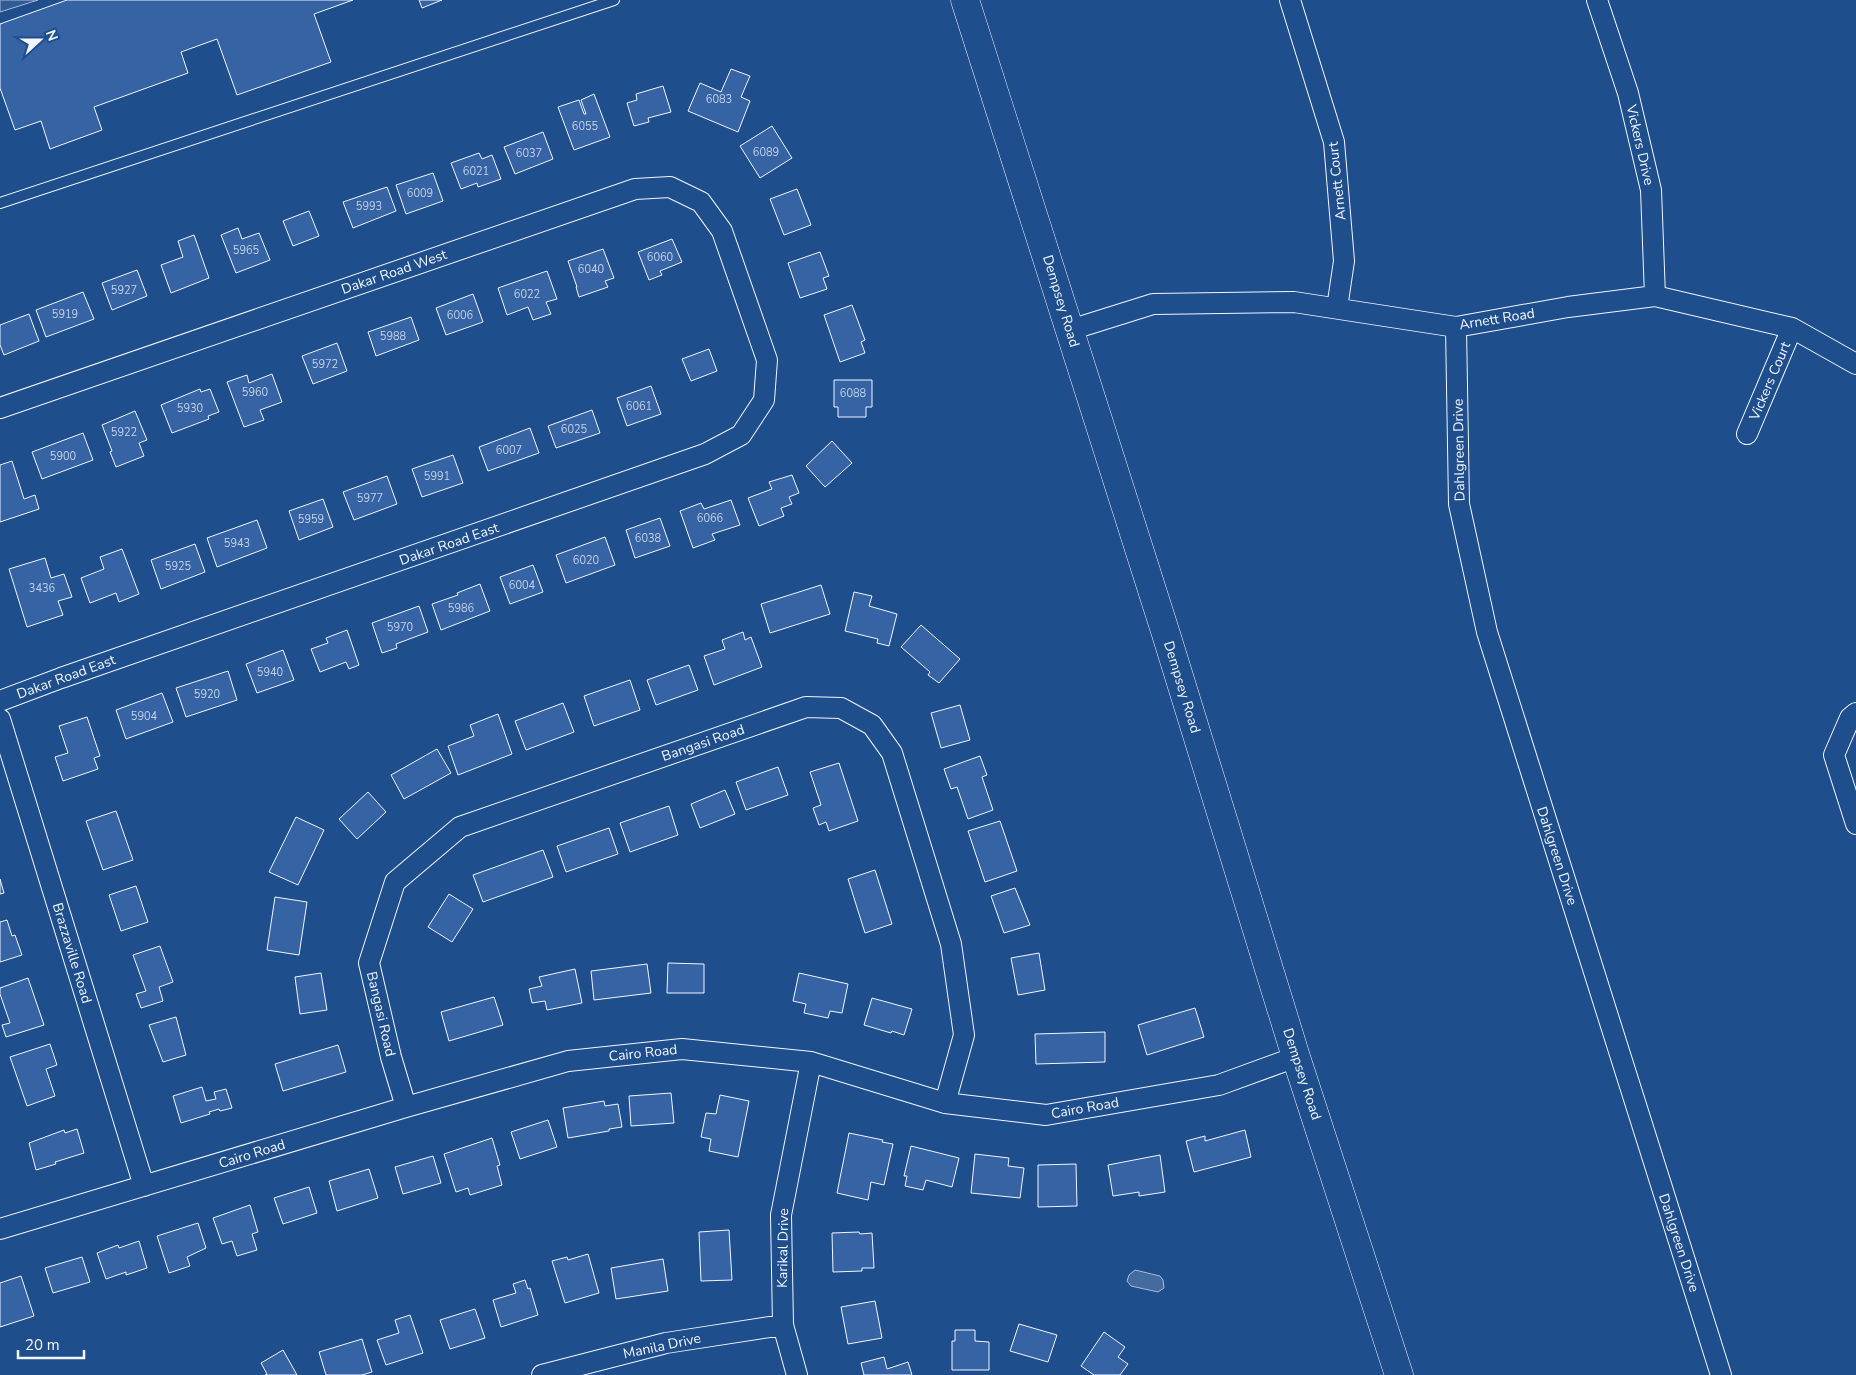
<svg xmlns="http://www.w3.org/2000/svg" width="1856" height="1375" viewBox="0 0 1856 1375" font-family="'Nunito Sans',sans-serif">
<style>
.built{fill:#305b95;stroke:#a8bbd7}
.water{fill:#446ba0;stroke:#a8bbd7}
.building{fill:#3563a3;stroke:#f2f6ff}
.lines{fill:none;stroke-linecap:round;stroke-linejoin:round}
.lane-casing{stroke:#f2f6ff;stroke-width:12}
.street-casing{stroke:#f2f6ff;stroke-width:22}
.secondary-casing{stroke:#f2f6ff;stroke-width:29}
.lane{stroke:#1f4e8c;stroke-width:10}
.street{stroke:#1f4e8c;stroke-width:20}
.secondary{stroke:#1f4e8c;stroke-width:28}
.labels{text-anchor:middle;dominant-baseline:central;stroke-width:4;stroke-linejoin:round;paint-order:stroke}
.number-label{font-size:11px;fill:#c3d1e8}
.street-label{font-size:14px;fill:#f2f6ff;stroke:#1f4e8c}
</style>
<rect width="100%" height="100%" fill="#1f4e8c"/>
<path class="built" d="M0,0H38L0,12Z"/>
<path class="water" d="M1135,1270L1160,1276L1163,1280L1164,1288L1158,1292L1131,1286L1127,1281L1129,1275Z"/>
<path class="building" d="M67,0H353L314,14L331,62L237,95L217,39L181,52L188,73L94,107L102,130L50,149L41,121L15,130L0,88V24Z
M419,0H442L422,8Z
M731,69L750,76L741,97L750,101L738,132L688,111L700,83L721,92Z
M663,86L671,112L648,118L649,122L634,126L627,103L637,100L636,94Z
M594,94L610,137L574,150L558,107L579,100L584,114H586L581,100Z
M772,126L792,158L760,178L740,146Z
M543,132L553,159L515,174L504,147Z
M479,153L482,159L492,155L501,179L478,187L477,183L461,189L451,163Z
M433,173L443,201L406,214L396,185Z
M387,187L396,211L353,228L343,202Z
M797,189L811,225L784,235L770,199Z
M309,211L319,236L293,246L283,221Z
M238,228L242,239L259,233L270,260L236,273L221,235Z
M194,235L209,278L171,293L161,265L183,257L178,241Z
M672,239L682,262L660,271L662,275L649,280L638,252Z
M603,249L614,278L605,281L608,287L579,297L576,287H577L568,261Z
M820,252L829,276L823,278L827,289L800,298L788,263Z
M137,270L147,296L112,310L102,283Z
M547,271L557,299L546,302L551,314L533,320L528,307L507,315L498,288Z
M83,292L94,319L46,337L36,310Z
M473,294L483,322L446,335L436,308Z
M852,305L865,340L861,342L865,353L840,362L824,315Z
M29,314L39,341L4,355L0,345V325Z
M411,317L419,340L376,356L368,332Z
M337,343L347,371L313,384L302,356Z
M709,349L717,371L691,381L682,359Z
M272,374L282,402L260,410L264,420L244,427L227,382L247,375L249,383Z
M834,380H872V407H866V417H838V407H834Z
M651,386L661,414L627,426L617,398Z
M200,389L201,392L210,389L219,412L208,416L209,419L172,433L161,405Z
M592,410L600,433L556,448L548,426Z
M135,411L147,440L139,443L144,456L116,467L110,452L112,451L102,425Z
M530,428L539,453L488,471L479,447Z
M83,433L93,460L42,479L32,452Z
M832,441L852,463L825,487L806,466Z
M453,455L463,483L422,497L412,469Z
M12,461L24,499L35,495L39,509L0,522V465Z
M792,475L799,493L789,497L792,504L781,508L784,516L759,526L748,498L772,489L769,482Z
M387,476L397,504L354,520L343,492Z
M323,499L333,527L299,540L289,511Z
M731,500L740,525L712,534L715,540L693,548L680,511L701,503L704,509Z
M660,518L670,546L635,558L626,530Z
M257,520L267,548L217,567L207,538Z
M605,537L615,565L566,583L556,555Z
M195,544L205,572L161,589L151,560Z
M122,549L139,594L119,602L116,593L90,603L81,578L104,569L100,557Z
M45,558L51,578L64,574L72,597L58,601L63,615L27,627L9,569Z
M533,565L543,592L510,604L500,577Z
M480,584L490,611L441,630L432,604L458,595L457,593Z
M821,585L830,614L770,633L761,604Z
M854,592L872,596L869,606L897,614L889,646L877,643L878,639L845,631Z
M419,606L428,632L396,644L397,648L382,653L372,623Z
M921,625L960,659L939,683L928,675L930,672L901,647Z
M347,630L359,665L349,669L346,662L320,672L311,649L328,643L326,638Z
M743,632L745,640L751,637L762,667L714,685L704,656L725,649L722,640Z
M283,650L294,680L257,693L246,664Z
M689,665L698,690L656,705L647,680Z
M228,671L237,700L186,717L176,688Z
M630,680L640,710L594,726L584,696Z
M162,693L173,722L126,739L116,710Z
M563,703L574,732L526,750L515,721Z
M960,705L970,740L941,748L931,713Z
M498,714L512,754L458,775L448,746L474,736L470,725Z
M87,717L100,756L94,758L98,769L63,781L55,757L68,753L59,726Z
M437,749L451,773L404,799L391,775Z
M980,756L987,775L982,777L993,810L968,819L957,787L951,789L944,769Z
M839,763L858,821L829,831L826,822L819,825L813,808L821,805L810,772Z
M778,767L788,795L746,810L736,782Z
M725,790L735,814L700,828L691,804Z
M368,792L386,812L357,839L339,819Z
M669,806L678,835L630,852L620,823Z
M116,811L133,860L103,870L86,821Z
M296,817L324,830L298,885L269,872Z
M1000,821L1017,871L985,882L968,831Z
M609,828L618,854L566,872L557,846Z
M543,850L553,877L483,902L473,875Z
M875,870L892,924L865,933L848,879Z
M0,879L4,893L0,894Z
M136,886L148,922L121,931L109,895Z
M1015,888L1030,925L1004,933L991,896Z
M449,894L473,909L452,942L428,927Z
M275,897L307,902L299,955L267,950Z
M7,920L12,936L15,935L22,955L0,962V922Z
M160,946L173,982L159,987L163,1001L141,1008L136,994L146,991L133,955Z
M1039,953L1045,990L1018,995L1011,958Z
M668,963L704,964V993H667Z
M647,964L651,993L594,1000L591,971Z
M575,969L582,1003L547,1010L545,1001L532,1003L529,989L542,986L539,977Z
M321,973L327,1010L300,1014L295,977Z
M799,973L848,984L842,1013L830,1011L828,1018L804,1013L806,1004L793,1001Z
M28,978L44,1025L6,1037L2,1025L10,1023L0,994V988Z
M494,997L503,1025L449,1041L441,1012Z
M872,998L912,1009L904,1035L892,1031L891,1033L864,1025Z
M1195,1008L1204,1037L1147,1055L1138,1025Z
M176,1017L186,1055L163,1062L149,1025Z
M1105,1032V1062L1036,1064L1035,1034Z
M50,1044L57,1065L46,1069L55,1096L27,1106L10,1057Z
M338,1045L346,1072L283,1091L275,1064Z
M202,1087L206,1101L216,1099L214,1092L226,1089L232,1108L220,1111L219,1109L209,1112L210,1114L181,1123L173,1096Z
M671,1093L674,1123L631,1126L629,1096Z
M720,1095L749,1101L738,1157L709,1151L711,1139L701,1137L706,1113L716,1114Z
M604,1101L605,1106L618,1104L622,1127L609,1129V1131L568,1138L563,1108Z
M548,1120L557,1147L520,1159L511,1132Z
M77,1129L84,1153L55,1162L56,1164L36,1170L29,1143L64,1130L65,1133Z
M1245,1130L1251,1157L1194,1172L1186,1141L1205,1136V1141Z
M849,1133L883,1140L882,1142L893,1144L884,1185L871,1182L868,1200L837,1193Z
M492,1138L500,1165L497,1166L502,1185L470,1195L468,1188L456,1192L444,1154Z
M911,1146L959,1158L952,1187L926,1180L923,1190L905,1186L907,1176H904Z
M975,1154L1009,1158L1008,1166L1024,1168L1020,1198L971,1193Z
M1160,1155L1165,1192L1139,1196V1192L1113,1196L1108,1165Z
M433,1156L441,1183L403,1194L395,1167Z
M1076,1164L1077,1206L1038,1207V1165Z
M369,1169L378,1198L337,1211L329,1181Z
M309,1187L317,1213L283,1224L274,1198Z
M250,1205L258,1232L252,1234L257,1250L237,1256L232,1241L222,1244L213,1218Z
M198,1223L206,1248L187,1257L190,1266L169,1273L157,1236Z
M729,1230L732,1280L701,1281L699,1232Z
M859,1232L860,1234L872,1233L874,1268H862V1271L833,1272L832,1233Z
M139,1241L147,1268L126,1275V1272L106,1279L97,1253L118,1245L119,1248Z
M588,1254L599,1293L565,1303L552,1261L567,1257L568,1260Z
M82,1257L90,1282L53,1293L45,1268Z
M663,1259L668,1291L616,1299L611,1268Z
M21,1276L34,1316L0,1327V1283Z
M525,1280L528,1289L530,1288L538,1315L501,1327L493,1300L516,1293L513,1284Z
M875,1301L882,1338L848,1344L841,1307Z
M475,1309L485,1338L450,1349L440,1320Z
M410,1315L423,1353L386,1365L377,1340L399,1333L395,1320Z
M1019,1324L1057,1335L1048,1362L1010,1351Z
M955,1330H975V1341L989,1342V1370H952V1341H955Z
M1104,1332L1125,1347L1118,1357L1128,1364L1120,1375H1094L1081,1366Z
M362,1339L372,1372L362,1375H326L319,1352Z
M283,1350L297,1375H265L267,1374L261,1363Z
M884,1357L887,1369L908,1362L912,1375H864L861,1363Z"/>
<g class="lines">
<g class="lane-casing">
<path id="lane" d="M0,203L614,0"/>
</g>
<g class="street-casing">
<path id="street" d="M1290,0L1334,142L1344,261L1337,308
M1597,0L1628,93L1651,190L1655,296
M1456,327L1459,504L1487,632L1721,1375
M1070,330L1153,304L1294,302L1456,327L1568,307L1655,296L1792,328L1856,364
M0,408L635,189L670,187L701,202L722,231L767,360L764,400L741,435L705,454L61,678L0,701
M1747,434L1792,328
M1856,713L1850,718L1834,755L1856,824
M0,719L144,1186
M406,1107L391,1057L369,963L395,882L460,827L806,707L841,708L872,725L892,753L951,944L964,1035L945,1103
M0,1229L406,1107L568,1061L682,1049L811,1062L945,1103L1046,1115L1219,1085L1296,1057
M542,1375L666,1343L783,1325
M797,1375L783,1325L781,1215L811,1062"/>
</g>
<g class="secondary-casing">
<path id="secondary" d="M965,0L1166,634L1296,1057L1399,1375"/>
</g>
<use href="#lane" class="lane"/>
<use href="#street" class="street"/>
<use href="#secondary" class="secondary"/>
</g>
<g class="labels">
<g class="number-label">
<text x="719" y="99">6083</text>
<text x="585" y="126">6055</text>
<text x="766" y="152">6089</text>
<text x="529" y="153">6037</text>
<text x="476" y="171">6021</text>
<text x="420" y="193">6009</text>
<text x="369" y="206">5993</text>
<text x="246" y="250">5965</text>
<text x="660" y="257">6060</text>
<text x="591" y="269">6040</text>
<text x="124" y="290">5927</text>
<text x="527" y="294">6022</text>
<text x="65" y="314">5919</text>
<text x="460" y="315">6006</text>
<text x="393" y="336">5988</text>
<text x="325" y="364">5972</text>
<text x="255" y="392">5960</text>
<text x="853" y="393">6088</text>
<text x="639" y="406">6061</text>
<text x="190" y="408">5930</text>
<text x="574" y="429">6025</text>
<text x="124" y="432">5922</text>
<text x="509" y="450">6007</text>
<text x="63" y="456">5900</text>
<text x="437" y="476">5991</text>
<text x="370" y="498">5977</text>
<text x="710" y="518">6066</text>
<text x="311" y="519">5959</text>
<text x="648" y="538">6038</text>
<text x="237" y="543">5943</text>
<text x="586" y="560">6020</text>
<text x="178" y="566">5925</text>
<text x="522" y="585">6004</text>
<text x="42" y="588">3436</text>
<text x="461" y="608">5986</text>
<text x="400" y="627">5970</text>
<text x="270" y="672">5940</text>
<text x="207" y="694">5920</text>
<text x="144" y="716">5904</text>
</g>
<g class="street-label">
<text transform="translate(1640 145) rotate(77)">Vickers Drive</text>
<text transform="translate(1337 181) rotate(-96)">Arnett Court</text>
<text transform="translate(394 272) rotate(-19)">Dakar Road West</text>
<text transform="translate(1061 301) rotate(73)">Dempsey Road</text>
<text transform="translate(1497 319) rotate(-9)">Arnett Road</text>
<text transform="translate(1770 381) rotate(-67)">Vickers Court</text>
<text transform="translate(1459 450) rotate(-91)">Dahlgreen Drive</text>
<text transform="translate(449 544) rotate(-19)">Dakar Road East</text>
<text transform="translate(66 677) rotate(-20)">Dakar Road East</text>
<text transform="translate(1182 687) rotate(73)">Dempsey Road</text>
<text transform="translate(703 743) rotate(-19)">Bangasi Road</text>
<text transform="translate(1557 856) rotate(72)">Dahlgreen Drive</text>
<text transform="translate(72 953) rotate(73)">Brazzaville Road</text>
<text transform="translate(381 1014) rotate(77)">Bangasi Road</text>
<text transform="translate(643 1053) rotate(-6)">Cairo Road</text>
<text transform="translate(1302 1074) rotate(72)">Dempsey Road</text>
<text transform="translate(1085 1108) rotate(-10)">Cairo Road</text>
<text transform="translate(252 1154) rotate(-17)">Cairo Road</text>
<text transform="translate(1679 1243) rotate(72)">Dahlgreen Drive</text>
<text transform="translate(783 1248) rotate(-89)">Karikal Drive</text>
<text transform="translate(662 1346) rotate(-12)">Manila Drive</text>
</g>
</g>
<g transform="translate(40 40) rotate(69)" stroke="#1f4e8c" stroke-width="4" paint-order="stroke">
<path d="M0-4L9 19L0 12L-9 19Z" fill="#f2f6ff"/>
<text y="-8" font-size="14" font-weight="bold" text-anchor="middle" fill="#f2f6ff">N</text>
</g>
<path d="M18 1350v8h66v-8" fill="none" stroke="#f2f6ff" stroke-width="2.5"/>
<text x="25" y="1350" font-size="15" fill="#f2f6ff" stroke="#1f4e8c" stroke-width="4" paint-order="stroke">20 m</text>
</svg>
